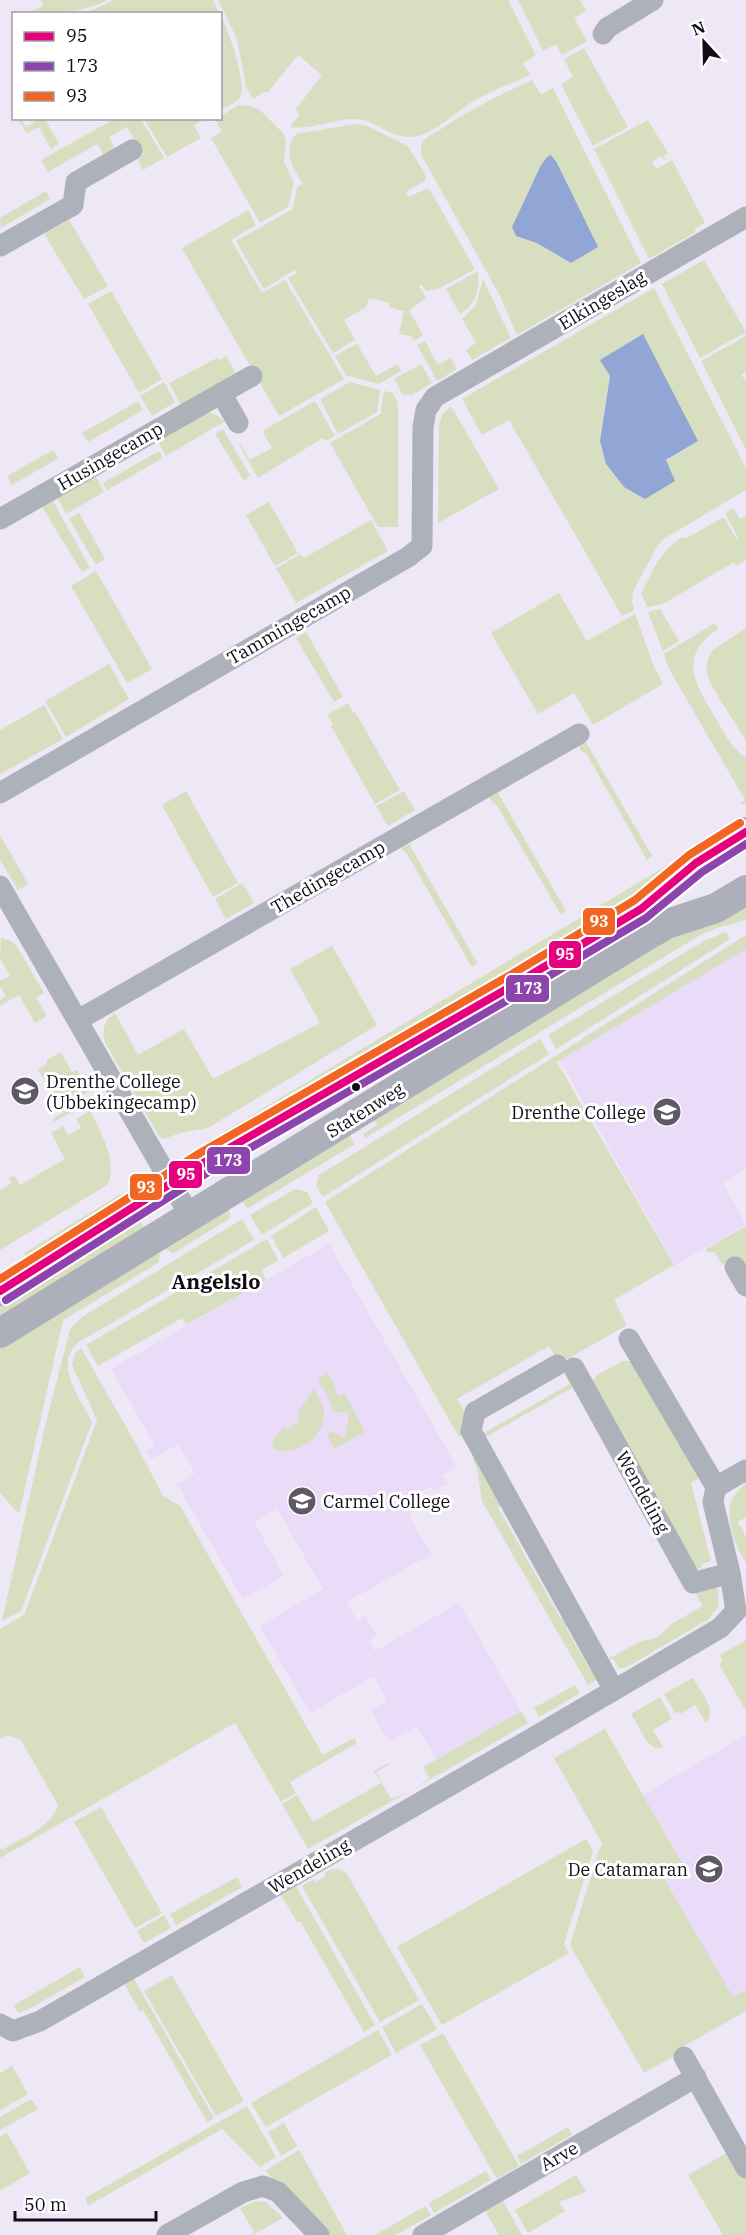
<svg xmlns="http://www.w3.org/2000/svg" width="746" height="2235" viewBox="0 0 746 2235" font-family="'IBM Plex Serif',serif">
<style>
.built{fill:#eadbf9}
.green{fill:#d7dfc0;fill-rule:evenodd}
.water{fill:#92a6d5}
.lines{fill:none;stroke-linecap:round;stroke-linejoin:round}
.street{stroke:#adb1ba;stroke-width:21}
.secondary{stroke:#adb0bb;stroke-width:30}
.bus-1-casing{stroke:#fff;stroke-width:12}
.bus-2-casing{stroke:#fff;stroke-width:12}
.bus-3-casing{stroke:#fff;stroke-width:12}
.bus-1{stroke:#e5007d;stroke-width:8}
.bus-2{stroke:#8e44ad;stroke-width:8}
.bus-3{stroke:#f26522;stroke-width:8}
.bus-dot{fill:#120c17;stroke:#fff;stroke-width:2}
.labels{text-anchor:middle;dominant-baseline:central;stroke-width:6;stroke-linejoin:round;paint-order:stroke}
.street-label{font-size:18px;fill:#120c17;stroke:#fff}
.poi-label{font-size:18px;fill:#120c17;stroke:#fff;text-anchor:start}
.quarter-label{font-size:21px;font-weight:bold;fill:#120c17;stroke:#fff}
.line-badge{stroke:#fff;stroke-width:2}
.badge-label{font-size:16px;text-anchor:middle;font-weight:bold;fill:#fff}
</style>
<rect width="100%" height="100%" fill="#eee7f6"/>
<path class="built" d="M746,935V1169L723,1183L746,1225L675,1265L557,1055Z
M329,1244L457,1467L442,1475L447,1484L434,1491L431,1486L414,1496L419,1506L409,1516L431,1554L347,1602L357,1621L365,1616L377,1635L369,1640L375,1651L459,1603L521,1711L436,1759L417,1726L389,1742L371,1711L388,1701L374,1676L310,1713L260,1626L323,1589L277,1509L254,1522L284,1576L243,1599L177,1484L195,1473L178,1445L151,1459L146,1451L155,1446L111,1369Z
M746,1735V1990L733,1998L662,1875L682,1862L643,1795Z"/>
<path class="green" d="M41,0H108C81,13 54,14 25,13L28,12L29,13L44,5Z
M114,0H213L219,13H86Z
M218,0H508L536,55L523,63L530,75C513,83 495,89 479,98C459,108 434,136 411,137C390,138 375,119 354,119C333,119 312,130 290,127L299,115L296,109L322,75L298,55L268,92H264L253,99L246,87L237,39Z
M518,0H580L586,11L574,18L587,41L562,55L556,44L543,51Z
M221,16C228,29 248,85 240,97C237,103 226,106 221,110Z
M584,48L628,127L593,146L561,84L573,77L564,59Z
M532,80L541,95L553,88L641,263L517,335L500,296L422,156C421,152 420,147 422,143C426,136 435,133 441,129C472,109 499,95 532,80Z
M238,105L250,106L260,110L284,134L286,142L284,163L294,182L288,207L260,223L211,138L222,132L215,119L220,118L221,116Z
M116,118L141,119L164,158L143,170L137,158L143,154L127,127L109,137L116,151L105,157L97,144L48,172L41,160Z
M18,119H21L26,127L35,122L34,119H45L59,144L51,149L39,127L27,133Z
M144,119H206L194,125L201,138L167,157Z
M648,120L668,153L664,155L666,159L664,160L661,156L652,162L656,169L672,160L705,223L694,229L696,232L649,259L594,149Z
M356,124L367,126L408,146L426,176L425,181L406,192L409,197L425,189L430,190L475,269L438,289L426,291L422,285L419,286L426,298L409,310L423,335L414,341L411,336L399,334L404,311L389,307V303L369,298L366,307L344,320L355,340L333,353L288,278L297,273L296,269L264,289L236,241L293,209L297,187L303,184C293,168 282,151 296,134Z
M46,191L50,199L1,228L0,218Z
M248,210L256,225L231,240L262,293L285,280L344,379L279,416L182,248Z
M69,220L108,286L84,299L44,234Z
M704,260L746,332L700,358L662,284Z
M478,271C480,288 476,305 460,314L446,289Z
M483,279L511,338L472,360L466,350L476,343L462,319L476,305Z
M654,288L746,468V490L665,538L658,545L633,591L632,601L634,610L622,616L509,420L482,435L462,399ZM610,376L698,441L624,487L606,464L600,441Z
M111,291L162,379L139,393L88,304Z
M746,336V372L741,375L746,380V450L701,361Z
M425,341L438,365L451,358L457,369L437,381L417,345Z
M357,344L376,376L398,364L401,371L379,384L349,376L347,377L335,356Z
M226,356L236,374L181,405L169,383L217,358L219,360Z
M421,364L432,383L412,395L402,394L394,379Z
M164,382L175,402L152,416L140,396Z
M350,382L380,390L377,412L338,434L320,399Z
M384,391L393,393L398,403V527H378L330,443L382,413L381,409Z
M138,401L143,410L88,442L82,433Z
M315,401L335,436L326,441L323,438L258,478L239,444L240,443L250,460L272,448L263,433L264,430Z
M451,406L499,489L438,523L439,425L442,415Z
M206,412L214,414L225,421L166,456L155,436Z
M223,429L250,475L244,481L215,434Z
M53,450L59,458L12,485L7,476Z
M159,451L163,458L107,490L103,483Z
M93,472L104,492L66,514L55,494Z
M53,501L90,568L82,572L42,507Z
M269,502L298,553L275,566L246,515Z
M733,508L740,519L746,516V560L736,566L734,562L663,604L647,607L641,593C653,571 661,549 683,537L685,539L724,517L737,540L739,539L725,513Z
M79,513L105,559L96,565L69,519Z
M371,520L388,551L296,603L276,568L301,554L304,558Z
M96,571L152,669L127,683L71,586Z
M559,593L587,641L635,614L654,667L663,684L593,725L574,693L538,714L491,633Z
M660,609L679,641L663,651L648,612Z
M715,623L718,629C677,656 695,684 715,717C724,732 731,748 746,758V803L742,805L741,803L745,800L668,667L664,654Z
M746,628V741L710,683L706,670L709,656L713,650Z
M306,632L343,697L334,702L296,638Z
M109,664L129,699L66,737L45,701Z
M348,703L353,713L355,712L400,790L375,804L331,726L333,725L327,715Z
M44,705L63,739L0,774V730Z
M586,742L652,856L647,860L586,753L582,752L579,746Z
M186,791L238,883L213,897L162,805Z
M404,791L415,810L388,826L376,806Z
M498,793L566,911L561,915L496,804L493,803L490,797Z
M746,818L675,872L213,1152L207,1142Z
M0,835L28,884L18,890L0,859Z
M409,844L478,964L472,967L407,854L401,848Z
M242,883L254,903L226,919L215,899Z
M746,901V920L720,927L702,934L365,1138L363,1134L377,1125L372,1116L661,934Z
M726,932L730,939L556,1049L548,1035L704,941Z
M746,935V949L557,1062L674,1265L614,1300L627,1325L564,1361L577,1385L484,1438L482,1434L570,1384L549,1346L457,1399L466,1415L462,1435L459,1437L325,1202Z
M1,938L11,941L16,945L44,993L36,998L47,1016L35,1023L19,995L0,1006V1000L6,996L0,986V981L10,976L0,958Z
M332,946L377,1025L208,1128L180,1133L164,1139L160,1138L105,1042C101,1029 105,1020 115,1013L138,1055L184,1029L213,1079L320,1023L290,969Z
M540,1039L549,1054L323,1197L316,1186L319,1175Z
M61,1052L72,1072L77,1070L89,1091L81,1096L85,1104L54,1122L53,1119L63,1113L38,1069L47,1064V1060Z
M90,1111C100,1129 119,1165 107,1185L0,1250V1190L12,1183L9,1178L14,1175L20,1185L65,1159L51,1133L63,1126L68,1135L81,1128L76,1119Z
M347,1132L355,1144L247,1209L240,1196Z
M295,1189L307,1192L313,1203L262,1235L250,1215Z
M119,1195L126,1196L30,1263L24,1253Z
M228,1207L230,1214L229,1219L177,1251L173,1253L165,1249Z
M316,1207L329,1231L283,1258L271,1236Z
M136,1214L146,1231L0,1329V1301Z
M242,1219L254,1240L79,1342C52,1363 80,1398 92,1422L21,1611L2,1621L45,1427L70,1329L82,1317Z
M746,1226V1278L728,1268L725,1263L722,1265L715,1252H707L706,1249Z
M267,1239L278,1260L262,1270L266,1280L186,1325L182,1318L98,1366L86,1345Z
M155,1248L160,1256L158,1263L63,1320L19,1514L0,1493V1341Z
M81,1348L137,1446L163,1496L180,1506L323,1755L354,1738L357,1743L290,1782L296,1793L281,1802L235,1723L0,1858V1847L2,1850C23,1837 50,1829 58,1805L21,1740L8,1735L0,1739V1629L24,1615L97,1420L72,1365L75,1353Z
M623,1361H631L701,1477L691,1483L711,1561L701,1564L702,1569L694,1567L593,1381L597,1375Z
M326,1372L333,1382L338,1396L345,1394L365,1432L334,1449L328,1436L330,1431L345,1438L349,1413L333,1412L327,1394L318,1381Z
M314,1389C318,1396 323,1404 324,1412C326,1436 296,1458 274,1449L272,1441L283,1427L289,1428L298,1422L299,1411Z
M475,1458L502,1505L498,1508L561,1619L566,1617L571,1625L566,1628L591,1671L596,1669L600,1678L588,1685L482,1501L477,1468L472,1459Z
M746,1484V1517L738,1522L746,1537V1563C732,1540 717,1502 746,1484Z
M714,1583L717,1584L719,1605L709,1619L625,1668H619L613,1658L609,1661L608,1659L639,1642L656,1638L673,1623L703,1606L696,1594Z
M746,1640V1711L719,1664L723,1661L720,1655Z
M693,1678C700,1691 718,1710 706,1723L695,1705L680,1714L678,1712L675,1713L664,1694Z
M575,1685L580,1693L539,1717L534,1708Z
M660,1697L672,1719L653,1730L663,1747L655,1748L648,1743L631,1714Z
M521,1711L528,1723L417,1787L429,1778L423,1767Z
M605,1729L682,1863L662,1875L733,1997L746,1990V2011L677,2050L678,2054L644,2073L570,1945L600,1847L603,1845L554,1758Z
M388,1763L389,1765L376,1772L391,1799L406,1793L308,1849L282,1804L297,1795L313,1822L381,1783L374,1771Z
M101,1807L162,1913L135,1928L74,1822Z
M586,1839L593,1851L564,1944L569,1953L442,2025L397,1947Z
M333,1869H339L347,1874L419,2000L380,2022L302,1886L314,1879L316,1882L326,1876L324,1873Z
M237,1877L242,1887L176,1925L170,1914Z
M296,1886L375,2025L364,2032L300,1921L297,1922L281,1895Z
M164,1915L171,1928L144,1943L137,1931Z
M80,1967L85,1977L29,2009L18,2013L14,2005Z
M172,1975L244,2101L216,2116L144,1991Z
M134,1979L214,2118L207,2122L143,2010L140,2012L125,1985Z
M422,2004L437,2029L396,2053L382,2027Z
M378,2030L392,2055L266,2127L251,2103Z
M443,2033L519,2166L497,2179L420,2045Z
M12,2066L28,2094L0,2110V2073Z
M31,2099L38,2109L0,2130V2117Z
M247,2106L276,2157L260,2167L222,2129L88,2206L85,2198Z
M284,2123L297,2146L281,2156L268,2132Z
M568,2127L572,2135L521,2164L517,2156Z
M7,2133L30,2173L0,2191V2137Z
M299,2150L347,2235H328L265,2171Z
M730,2151L746,2179V2235H723L688,2175Z
M486,2171L491,2180L434,2213L429,2203Z
M576,2175L586,2192L559,2202L565,2211L528,2233L515,2210Z
M256,2201L266,2202L283,2218L253,2235H250L254,2232L240,2208Z
M503,2201L522,2235H499L485,2211Z
M425,2206L431,2215L396,2235H375Z"/>
<path class="water" d="M551,155L557,163L598,247L571,263L537,243L516,236L512,227L541,165L547,157Z
M643,334L698,441L666,460L675,481L645,499L624,487L606,464L600,441L610,376L600,360Z"/>
<g class="lines">
<path class="street" d="M603,34L607,28L653,0
M0,246L73,205L76,182L132,150
M221,393L238,423
M0,519L252,376
M0,793L408,557L422,546L423,427L426,410L435,397L746,217
M0,886L190,1216
M78,1020L579,734
M735,1267L746,1286
M629,1339L716,1487
M557,1365L475,1412L471,1431L614,1690
M574,1368L693,1583L730,1573
M0,2024L13,2031L40,2021L529,1740L720,1628L736,1611L730,1573L713,1502L716,1487L746,1470
M684,2057L746,2168
M167,2235L243,2192L263,2186L278,2192L319,2235
M423,2235L696,2077"/>
<path class="secondary" d="M0,1291L205,1162L517,983L641,909L696,863L746,832
M0,1333L646,936L667,924L716,908L746,890"/>
<g class="bus-1-casing">
<path id="bus-1" d="M0,1291L205,1162L517,983L641,909L696,863L746,832"/>
</g>
<g class="bus-2-casing">
<path id="bus-2" d="M6,1300L210,1171L522,992L646,918L702,872L746,844"/>
</g>
<g class="bus-3-casing">
<path id="bus-3" d="M0,1279L200,1153L512,974L635,900L689,855L740,823"/>
</g>
<use href="#bus-1" class="bus-1"/>
<use href="#bus-2" class="bus-2"/>
<use href="#bus-3" class="bus-3"/>
</g>
<defs>
<g id="university-disc" transform="scale(1.5)"><circle r="9.5" fill="#5f5965" stroke="#fff"/><path d="M0-5L7-2L0 1L-7-2ZM-4 1L0 2.5L4 1V4Q0 6-4 4Z" fill="#fff"/></g>
<g id="school-disc" transform="scale(1.5)"><circle r="9.5" fill="#5f5965" stroke="#fff"/><path d="M0-5L7-2L0 1L-7-2ZM-4 1L0 2.5L4 1V4Q0 6-4 4Z" fill="#fff"/></g>
</defs>
<g fill-rule="evenodd">
<use href="#university-disc" x="25" y="1091"/>
<use href="#university-disc" x="667" y="1112"/>
<use href="#university-disc" x="302" y="1501"/>
<use href="#school-disc" x="709" y="1869"/>
</g>
<circle class="bus-dot" cx="356" cy="1087" r="5"/>
<g class="labels">
<g class="street-label">
<text transform="translate(602 300) rotate(-31)">Elkingeslag</text>
<text transform="translate(110 456) rotate(-30)">Husingecamp</text>
<text transform="translate(289 625) rotate(-30)">Tammingecamp</text>
<text transform="translate(328 877) rotate(-30)">Thedingecamp</text>
<text transform="translate(365 1110) rotate(-32)">Statenweg</text>
<text transform="translate(643 1492) rotate(61)">Wendeling</text>
<text transform="translate(309 1866) rotate(-30)">Wendeling</text>
<text transform="translate(559 2156) rotate(-30)">Arve</text>
</g>
<g class="poi-label">
<text x="46" y="1081">Drenthe College<tspan x="46" dy="21">(Ubbekingecamp)</tspan></text>
<text x="646" y="1112" text-anchor="end">Drenthe College</text>
<text x="323" y="1501">Carmel College</text>
<text x="688" y="1869" text-anchor="end">De Catamaran</text>
</g>
<g class="quarter-label">
<text x="216" y="1281">Angelslo</text>
</g>
</g>
<g class="line-badge">
<rect x="582" y="907" width="34" height="29" rx="6" fill="#f26522"/>
<rect x="548" y="940" width="34" height="29" rx="6" fill="#e5007d"/>
<rect x="505" y="974" width="45" height="29" rx="6" fill="#8e44ad"/>
<rect x="206" y="1146" width="45" height="29" rx="6" fill="#8e44ad"/>
<rect x="168" y="1160" width="35" height="29" rx="6" fill="#e5007d"/>
<rect x="129" y="1173" width="34" height="28" rx="6" fill="#f26522"/>
</g>
<g class="badge-label">
<text x="599" y="927">93</text>
<text x="565" y="960">95</text>
<text x="528" y="994">173</text>
<text x="228" y="1166">173</text>
<text x="186" y="1180">95</text>
<text x="146" y="1193">93</text>
</g>
<rect x="12" y="12" width="210" height="108" fill="#ffffff" stroke="#a09ea2" stroke-width="1.5"/>
<rect x="24" y="32" width="30" height="9" fill="#e5007d" stroke="#a09ea2" stroke-width="1.5"/>
<text x="66" y="42" font-size="18" fill="#120c17">95</text>
<rect x="24" y="62" width="30" height="9" fill="#8e44ad" stroke="#a09ea2" stroke-width="1.5"/>
<text x="66" y="72" font-size="18" fill="#120c17">173</text>
<rect x="24" y="92" width="30" height="9" fill="#f26522" stroke="#a09ea2" stroke-width="1.5"/>
<text x="66" y="102" font-size="18" fill="#120c17">93</text>
<g transform="translate(704 42) rotate(338)" stroke="#ffffff" stroke-width="4.5" paint-order="stroke">
<path d="M0-4.5L10 22L0 15L-10 22Z" fill="#120c17"/>
<text y="-9" font-size="16" font-weight="bold" text-anchor="middle" fill="#120c17">N</text>
</g>
<path d="M15 2211v9h141v-9" fill="none" stroke="#120c17" stroke-width="3"/>
<text x="24" y="2211" font-size="18" fill="#120c17" stroke="#ffffff" stroke-width="4.5" paint-order="stroke">50 m</text>
</svg>
